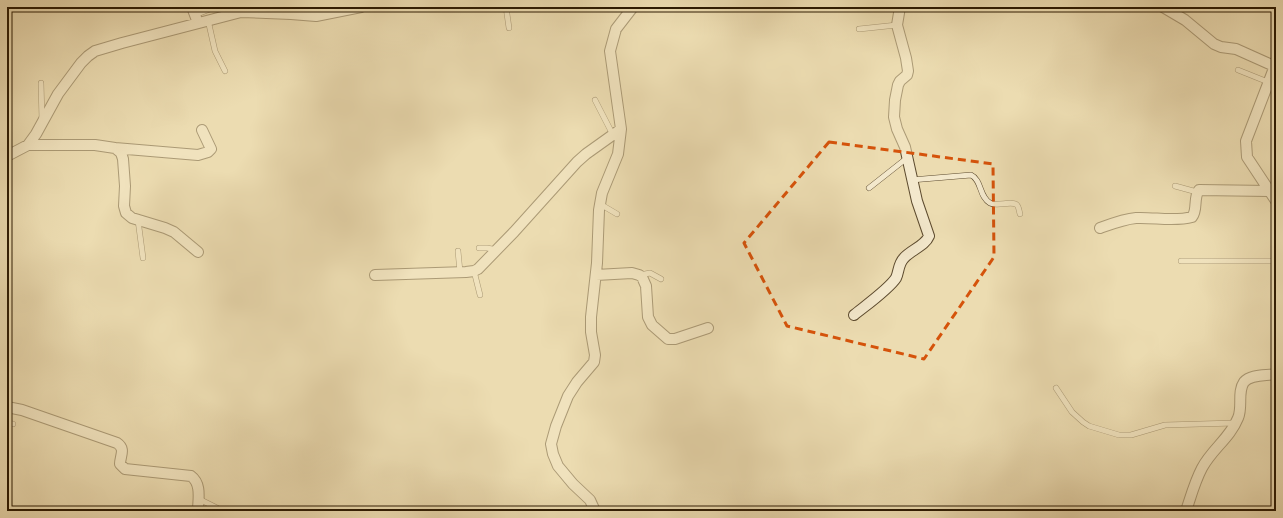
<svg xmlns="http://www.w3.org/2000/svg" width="1283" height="518" viewBox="0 0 1283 518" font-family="Alegreya,serif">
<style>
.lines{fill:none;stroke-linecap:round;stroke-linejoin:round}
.service-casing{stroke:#5c4a2e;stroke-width:6}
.minor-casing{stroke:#5c4a2e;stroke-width:12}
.service{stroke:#f3e8cc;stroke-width:5}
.minor{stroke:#f3e8cc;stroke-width:10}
.marked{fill:none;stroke:#d5530b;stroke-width:3;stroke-dasharray:8 5;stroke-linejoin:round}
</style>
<rect width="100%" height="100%" fill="#ecdcb1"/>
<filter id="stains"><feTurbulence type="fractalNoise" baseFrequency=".005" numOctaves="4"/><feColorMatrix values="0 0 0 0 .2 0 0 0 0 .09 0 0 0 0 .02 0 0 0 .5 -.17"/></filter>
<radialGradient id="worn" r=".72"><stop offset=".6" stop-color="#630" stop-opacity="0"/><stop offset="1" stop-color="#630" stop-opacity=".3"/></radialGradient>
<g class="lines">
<g class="service-casing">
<path id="service" d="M506,7L509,28
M195,15L215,7
M208,20L215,51L225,71
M859,29L897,25
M1238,70L1268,82
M41,83L42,120
M595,100L613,135
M911,180L971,175C982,180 979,197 990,203C997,207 1012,200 1017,205C1019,207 1019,211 1020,214
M1175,186L1197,192
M869,188L907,158
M600,204L617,214
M138,220L143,258
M479,248H487L497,250
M458,251L460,272
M1181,261H1276
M474,271L480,295
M640,275L650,273L661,279
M1056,388L1072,412L1083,422L1089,426L1119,435H1131L1165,425L1235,423
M7,423L13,424
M199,499L217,508
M889,511V510"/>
</g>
<g class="minor-casing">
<path id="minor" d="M192,7L198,23
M1163,7L1185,20L1214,44L1221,47L1236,49L1274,66
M1276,63L1246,141L1247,157L1276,201
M28,145L36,134L58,94L81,63L88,56L95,51L122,43L241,12L291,14L316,16L361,7
M115,148L198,155L208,152L211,149L202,130
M7,156L28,145H95L115,148L121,153L123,159L125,186L124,206L126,213L132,218L165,228L174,232L198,252
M1100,228C1111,224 1124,219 1136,218C1154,217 1174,222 1192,217C1198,210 1193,198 1199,190L1269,191
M375,275L466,272L474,271L478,269L514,232L577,162L586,154L621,129
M596,275L632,273L639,275L642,277L646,286L648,317L652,325L668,339H675L708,328
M854,315C865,306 889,289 896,278C899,272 898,264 904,258C911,250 925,246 929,236L917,201L905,147L897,129L894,117L895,100L898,85L900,81L907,75L908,71L906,58L897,25L900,7
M7,407L22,410L117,443C126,449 120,456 120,464L125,469L191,476C202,484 198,500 198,511
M595,511L590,500L573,484L558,466L553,454L551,444L556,426L568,396L577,382L594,362L595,355L591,332V317L597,263L599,210L602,193L618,154L621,129L610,51L616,29L633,7
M1186,511C1191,496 1195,481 1202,468C1212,449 1230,438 1238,418C1243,407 1237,392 1244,382C1251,374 1266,376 1276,374"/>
</g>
<use href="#service" class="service"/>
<use href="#minor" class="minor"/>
</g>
<path d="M0 0H1283V518H0ZM829,142L993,164L994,257L924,359L787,326L744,243Z" fill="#ecdcb1" fill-opacity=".55" fill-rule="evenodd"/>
<path class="marked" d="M829,142L993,164L994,257L924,359L787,326L744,243Z"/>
<rect width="1283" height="518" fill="none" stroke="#ecdcb1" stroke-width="24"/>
<rect x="8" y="8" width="1267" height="502" fill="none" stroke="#2c1a02" stroke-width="2"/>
<rect x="12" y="12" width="1259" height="494" fill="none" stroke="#2c1a02"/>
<rect width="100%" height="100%" filter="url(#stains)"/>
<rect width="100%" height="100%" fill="url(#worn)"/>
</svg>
